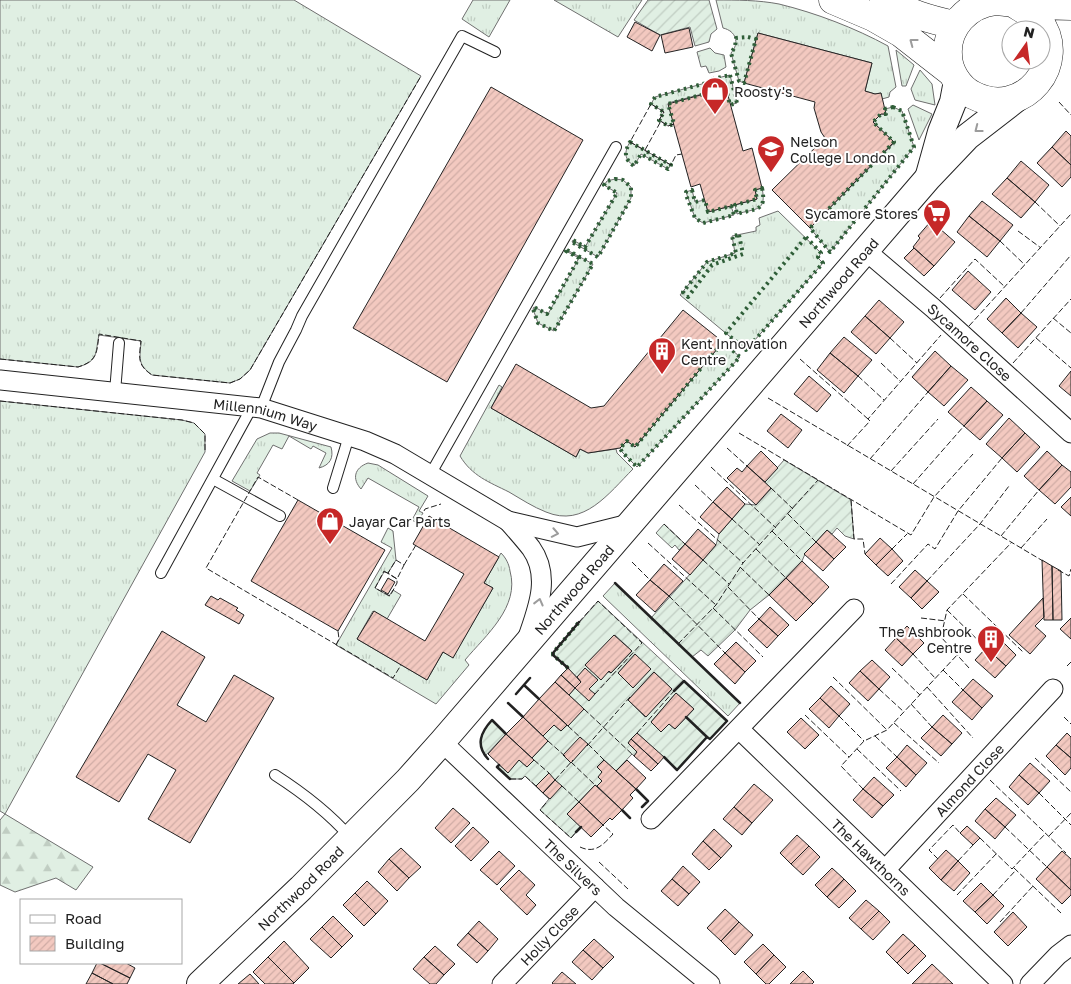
<svg xmlns="http://www.w3.org/2000/svg" width="1071" height="984" viewBox="0 0 1071 984" font-family="'Golos Text',sans-serif">
<style>
.grass{fill:url(#grass-tufts);stroke:#6f6f6f}
.forest{fill:url(#forest-firs);stroke:#6f6f6f}
.garden{fill:url(#garden-furrows);stroke:#6f6f6f;fill-rule:evenodd}
.building{fill:url(#building-hatch);stroke:#222}
.lines{fill:none;stroke-linecap:round;stroke-linejoin:round}
.lane-casing{stroke:#222;stroke-width:12}
.street-casing{stroke:#222;stroke-width:21}
.secondary-casing{stroke:#222;stroke-width:28}
.primary-casing{stroke:#222;stroke-width:29}
.lane{stroke:#fff;stroke-width:10}
.street{stroke:#fff;stroke-width:19}
.secondary{stroke:#fff;stroke-width:26}
.primary{stroke:#fff;stroke-width:28}
.hedge{stroke:#2f5e38;stroke-width:4;stroke-dasharray:2.5 4;stroke-linecap:butt}
.fence{stroke:#222;stroke-width:1;stroke-dasharray:6 2.5;stroke-linecap:butt}
.wall{stroke:#222;stroke-width:2.5}
.oneway{stroke:#9c9c9c}
.labels{text-anchor:middle;dominant-baseline:central;stroke-width:4;stroke-linejoin:round;paint-order:stroke}
.poi-label{font-size:14px;fill:#222;stroke:#fff;text-anchor:start}
.street-label{font-size:14px;fill:#222;stroke:#fff}
</style>
<defs>
<pattern id="grass-tufts" width="24" height="20" patternUnits="userSpaceOnUse" patternTransform="scale(1.25)"><rect width="24" height="20" fill="#e0efe3"/><path d="M3 7l-1-3M5 7V3M7 7l1-3M15 17l-1-3M17 17v-4M19 17l1-3" fill="none" stroke="#c0cdc2"/></pattern>
<pattern id="forest-firs" width="22" height="20" patternUnits="userSpaceOnUse" patternTransform="scale(1.25)"><rect width="22" height="20" fill="#e0efe3"/><path d="M5 1l3.5 6h-7zM16 11l3.5 6h-7z" fill="#c0cdc2"/></pattern>
<pattern id="garden-furrows" width="10" height="10" patternUnits="userSpaceOnUse" patternTransform="scale(1.25)"><rect width="10" height="10" fill="#e0efe3"/><path d="M-1 1l2-2M0 10L10 0M9 11l2-2" fill="none" stroke="#c0cdc2"/></pattern>
<pattern id="building-hatch" width="6" height="6" patternUnits="userSpaceOnUse" patternTransform="scale(1.25)"><rect width="6" height="6" fill="#f3c9c0"/><path d="M-1 1l2-2M0 6l6-6M5 7l2-2" fill="none" stroke="#d0aca5"/></pattern>
</defs>
<rect width="100%" height="100%" fill="#fff"/>
<path class="grass" d="M0,0H294L421,76L250,370L240,379L230,383L152,375C137,364 140,358 141,341L99,335C95,353 99,361 78,367L0,359Z
M473,0H510L489,37L462,19Z
M554,0H642L618,37Z
M716,0C737,0 758,0 779,4C816,13 855,28 888,46L896,87L890,92L889,97L882,99L881,93L875,94L865,91L872,63L758,33L744,83L739,81L731,53C740,43 736,31 723,28Z
M710,48L715,53L724,55L726,67L719,71L709,73L706,66L701,67L697,52Z
M896,50L914,65L906,86H902Z
M920,70L932,84L935,105L915,100L911,89Z
M730,75L737,103L730,105L725,88L668,103L674,124L668,126L659,120L664,112L651,104L655,97L709,82V80Z
M913,105L932,114L919,140L908,109Z
M893,107L902,111L914,147L830,252L810,228L894,143L873,122L881,114H886L885,109Z
M630,142L671,165L668,169L641,154L634,166C624,159 624,152 630,142Z
M615,179L623,180L631,187V198L598,257L572,242L573,240L585,247L617,193L604,185L607,181Z
M762,188C767,212 756,208 737,214L735,205L757,199L755,190Z
M692,190L695,202L705,200L708,212L731,206L734,215L703,223L695,218L686,192Z
M778,211L821,253L818,258L823,263L746,350L680,295L707,262L735,253L732,236L756,231V227L760,225L759,218Z
M567,250L593,264L554,331L538,323L533,309L534,307L548,314L579,258L566,251Z
M723,342L740,357L637,467L622,452L620,448L627,441L635,447Z
M499,385L502,387L491,408L576,457L580,449L588,453L616,449L617,453L633,469C609,493 584,528 546,512C533,507 521,499 509,492C489,482 472,476 460,456Z
M0,401L182,420L194,423L205,434V452L5,814L0,811Z
M270,433H279L331,447C334,458 330,465 319,468L326,453L313,446L311,449L289,436L282,449L273,445L257,473L260,475L250,491L232,481L257,439Z
M368,463L378,465L428,496L419,511L423,513L417,523L412,520L419,507L368,478L361,489C352,479 354,468 368,463Z
M388,528L393,531L396,560L388,573L384,572L375,588L389,596L393,590L401,595L387,619L373,611L357,639L427,680L443,652L453,657L493,588L484,583L501,553C506,558 509,564 510,571C520,607 486,635 465,660L469,665L436,704L336,645L392,548L381,542Z
M615,583L740,703L728,716L603,596Z"/>
<path class="forest" d="M5,814L93,867L76,890L56,878L15,892L0,885V820Z"/>
<path class="garden" d="M648,0H709L717,29L711,34L709,42L695,46L690,27L660,35L634,20Z
M784,460L851,500L854,539L845,536L837,528L832,534L827,530L805,554L802,561L769,595L750,610L735,630L708,656L701,650L692,657L651,618L716,545L719,534L745,504L756,505L771,489L765,482Z
M664,524L685,544L679,550L675,545L672,548L656,533Z
M598,601L727,721L710,739L707,738L677,770L637,733L628,743L637,752L634,756L632,754L616,771L604,760L597,767L602,772V781L597,786L595,785L567,814L581,827L571,838L540,810L549,799L525,776L522,779H510L497,767L499,765L508,772L519,760L527,767L534,760L532,758L548,741L543,736L554,725L561,731L584,709L569,695L581,681L553,655V653ZM615,635L632,651L611,673L586,665ZM635,655L633,687L618,673ZM654,672L672,689L645,717L628,700ZM676,693L694,709L675,729L669,724L661,732L651,722Z
M492,720L506,734L485,756C476,742 482,732 492,720Z"/>
<path class="building" d="M635,22L660,35L652,51L627,37Z
M689,28L693,47L665,53L661,35Z
M758,33L872,63L865,91L875,94L881,93L886,114H881L873,122L894,142L810,228L772,190L825,138L821,132L814,108L815,102L744,83Z
M491,87L583,140L447,382L353,328Z
M726,88L743,151L752,148L762,188L755,190L757,199L708,212L700,184L691,187L668,104Z
M1066,131L1071,136V165L1052,147Z
M1052,147L1071,165V177L1062,187L1037,163Z
M1021,161L1049,185L1035,202L1007,178Z
M1007,178L1035,202L1021,218L992,194Z
M982,201L1013,225L1000,241L969,216Z
M969,216L1000,241L987,257L957,232Z
M931,221L955,242L934,266L913,247L920,238L918,236Z
M914,248L934,266L924,276L904,258Z
M968,271L991,292L975,310L952,290Z
M1006,298L1021,313L1002,333L987,319Z
M879,300L904,322L890,338L865,316Z
M683,310L723,342L635,447L627,441L620,448L588,453L580,449L576,457L491,408L516,364L591,408L604,406Z
M1021,313L1037,327L1018,348L1002,333Z
M865,316L890,338L876,354L851,332Z
M844,337L872,360L858,376L830,353Z
M935,351L951,366L928,392L912,377Z
M830,353L858,376L844,393L817,370Z
M951,366L968,380L944,406L928,392Z
M1071,371V396L1059,386Z
M809,376L831,395L817,412L794,394Z
M971,387L987,401L964,426L948,412Z
M987,401L1003,415L980,440L964,426Z
M781,414L802,430L788,448L767,431Z
M1009,418L1025,433L1002,458L986,444Z
M1025,433L1040,447L1017,472L1002,458Z
M761,451L778,468L765,482L747,466Z
M1047,451L1062,465L1039,490L1024,476Z
M1062,465L1071,472V487L1055,504L1039,490Z
M747,466L771,488L756,505L727,478L737,468L742,472Z
M727,487L745,504L732,519L713,502Z
M1071,497V516L1061,507Z
M298,500L385,550L338,631L251,581Z
M713,502L732,519L719,534L700,517Z
M429,516L499,557L484,583L493,588L453,658L443,652L427,680L357,639L374,611L425,641L464,574L413,544Z
M698,529L716,545L703,560L685,544Z
M827,530L846,547L834,559L816,542Z
M880,538L892,549L876,565L865,554Z
M816,542L834,559L823,571L804,554Z
M685,544L703,560L690,575L672,559Z
M892,549L903,561L888,576L876,565Z
M1042,560L1052,566L1053,620H1044Z
M802,561L829,587L813,604L786,578Z
M664,564L683,581L669,596L650,580Z
M1052,566L1061,571L1062,620H1053Z
M915,570L927,581L911,598L899,587Z
M388,578L395,582L388,594L381,590Z
M786,578L813,604L796,621L769,595Z
M650,580L669,596L655,612L636,595Z
M927,581L939,592L922,609L911,598Z
M211,596L218,600L220,598L238,608L236,610L244,615L239,624L205,605Z
M1043,598L1044,617L1035,626L1046,636L1030,654L1009,635Z
M770,607L789,625L778,636L759,619Z
M1071,618V639L1060,629Z
M759,619L778,636L767,648L748,630Z
M907,626L924,643L913,654L896,638Z
M162,631L205,657L177,705L206,722L234,675L274,698L190,843L148,819L176,770L148,754L119,802L76,777Z
M614,635L632,651L611,673L609,671L601,680L585,665Z
M997,636L1016,655L1006,666L986,648Z
M896,638L913,654L902,666L885,650Z
M736,642L756,661L745,672L725,653Z
M986,648L1006,666L995,678L975,660Z
M725,653L745,672L735,684L714,664Z
M635,654L651,669L633,688L618,673Z
M872,660L890,677L879,689L860,671Z
M568,668L581,682L575,688L561,675Z
M585,668L598,680L589,689L595,694L589,701L575,688L581,682L577,677Z
M860,671L879,689L868,701L849,683Z
M654,672L672,689L646,717L628,700Z
M561,675L575,688L569,695L555,682Z
M973,679L993,696L982,708L963,690Z
M555,682L584,709L568,726L539,699Z
M831,686L850,704L839,716L820,698Z
M963,690L982,708L972,720L952,702Z
M676,693L694,709L675,729L669,724L661,732L651,722Z
M820,698L839,716L829,728L809,709Z
M539,699L567,725L561,731L554,725L543,736L523,717Z
M943,715L962,733L952,744L932,727Z
M523,717L548,741L532,758L506,734Z
M801,718L819,735L805,749L787,732Z
M932,727L952,744L941,756L921,738Z
M637,733L664,757L658,764L631,739Z
M1067,733L1071,737V758L1056,745Z
M506,734L534,760L527,767L519,760L508,773L488,754Z
M580,737L588,744L571,763L563,755Z
M631,739L658,764L651,771L634,756L637,752L628,743Z
M907,745L927,763L916,775L897,757Z
M1056,745L1071,758V768L1065,775L1046,756Z
M897,757L916,775L906,787L886,768Z
M604,760L636,789L630,795L633,798L622,810L597,786L602,781L598,777L602,772L597,767Z
M627,760L646,778L636,789L616,771Z
M1030,763L1050,781L1039,793L1019,775Z
M549,773L555,780L543,793L536,786Z
M1019,775L1039,793L1028,805L1009,787Z
M874,777L894,795L883,806L863,789Z
M555,780L562,786L550,799L543,793Z
M754,784L773,800L752,823L734,807Z
M595,785L622,810L612,820L610,818L603,825L579,802Z
M863,789L883,806L872,818L853,800Z
M996,798L1016,815L1005,827L985,809Z
M579,802L603,825L591,837L567,814Z
M734,807L752,823L742,835L723,819Z
M453,808L470,823L451,843L435,828Z
M985,809L1005,827L995,839L975,821Z
M967,826L980,838L973,845L960,833Z
M473,827L489,842L471,861L455,846Z
M714,829L732,846L721,858L703,841Z
M797,835L809,846L791,864L780,853Z
M703,841L721,858L709,870L692,854Z
M809,846L820,857L803,875L791,864Z
M401,848L421,867L409,878L389,859Z
M946,850L958,861L941,880L929,868Z
M499,851L515,866L497,885L480,870Z
M1062,851L1071,859V890L1047,867Z
M389,859L409,878L397,891L378,872Z
M958,861L970,873L954,891L941,880Z
M683,866L700,882L689,894L672,879Z
M1047,867L1071,890V895L1062,904L1036,879Z
M832,868L844,879L827,897L815,885Z
M519,870L535,885L526,895L536,905L527,915L500,889Z
M672,879L689,894L678,906L661,891Z
M844,879L856,891L839,908L827,897Z
M367,881L388,901L376,914L355,893Z
M981,883L993,895L975,912L963,901Z
M355,893L376,914L364,926L343,905Z
M993,895L1004,906L987,924L975,912Z
M866,900L879,911L861,929L849,918Z
M725,909L739,922L721,941L707,928Z
M879,911L890,922L873,940L861,929Z
M1013,912L1027,927L1008,946L994,932Z
M333,916L353,936L342,947L322,927Z
M479,921L498,939L488,951L468,933Z
M739,922L753,935L735,955L721,941Z
M322,927L342,947L331,958L310,939Z
M468,933L488,951L477,963L457,945Z
M903,934L915,945L897,963L886,952Z
M594,939L614,957L603,968L583,950Z
M284,941L309,968L294,983L268,957Z
M763,944L774,955L756,974L744,962Z
M915,945L926,956L908,974L897,963Z
M435,946L455,964L444,975L424,957Z
M583,950L603,968L592,980L572,962Z
M774,955L786,967L769,984H766L756,974Z
M268,957L294,983L293,984H265L253,972Z
M424,957L444,975L436,984H430L413,969Z
M97,963H100L130,978L127,984H113L92,973Z
M100,963H126L135,968L130,978Z
M932,964L953,984H912Z
M803,971L814,982L812,984H790Z
M562,972L576,984H553L552,983Z
M92,973L113,984H86Z
M250,974L259,984H238Z"/>
<g class="lines">
<g class="lane-casing">
<path id="lane" d="M115,392L119,343
M261,408L279,362L296,330L302,316L462,36L495,52
M430,475L616,147
M213,479L280,516
M333,488L349,436
M161,573L252,407
M275,775C303,793 328,812 350,837"/>
</g>
<g class="street-casing">
<g id="street">
<path id="s1" d="M866,251L933,308L1071,433"/>
<path id="s2" d="M0,380L261,408L365,441L395,454L508,521L577,537L629,524"/>
<path d="M508,521C516,530 524,539 531,548C551,576 538,608 528,637"/>
<path id="s3" d="M739,729L1003,984"/>
<path id="s4" d="M442,742L616,907L710,984"/>
<path d="M651,819L854,609"/>
<path id="s5" d="M886,869L1053,689"/>
<path id="s6" d="M502,984L595,887"/>
<path d="M1030,984L1058,955L1071,945"/>
</g>
</g>
<g class="secondary-casing">
<g id="secondary">
<path d="M929,175L941,132L953,102L957,81"/>
<path id="s7" d="M200,984L301,888L408,780L442,742L928,178L967,137L1016,99"/>
</g>
</g>
<g class="primary-casing">
<path id="primary" d="M833,0L873,17L901,33L951,72
M884,0C909,13 927,19 955,25
M1013,3C1021,8 1031,13 1038,20C1071,62 1023,121 973,95C959,88 948,71 948,55C946,27 968,4 995,1C1001,1 1008,3 1014,3C1033,5 1052,6 1071,6"/>
</g>
<use href="#lane" class="lane"/>
<use href="#street" class="street"/>
<use href="#secondary" class="secondary"/>
<use href="#primary" class="primary"/>
<path class="hedge" d="M748,37L756,39L744,83L739,81L731,53L735,47L736,38Z
M730,75L737,103L730,105L726,88L668,104L674,124L668,126L659,120L664,112L651,104L655,97L710,82L709,80Z
M893,107L902,111L914,147L830,252L810,228L894,142L873,122L881,114H886L885,109Z
M630,142L671,165L668,169L641,154L634,166C624,159 624,152 630,142Z
M615,179L623,180L631,187V198L598,257L572,242L573,240L585,247L617,193L604,185L607,181Z
M762,188C767,212 756,208 737,214L735,205L757,199L755,190Z
M692,190L695,202L705,200L708,212L731,206L734,215L703,223L695,218L686,195V192Z
M739,235L743,254L712,265L688,297L683,292L707,262L736,253L732,236Z
M806,237L821,253L818,257L823,263L746,350L726,333Z
M567,250L593,264L554,331L538,323L533,309L534,307L547,314L579,258L566,251Z
M723,342L740,357L637,467L622,452L620,448L627,441L635,447Z
M568,668L553,655V653L579,622"/>
<path class="fence" d="M1059,102L1071,115
M674,124L668,126L659,120L664,112L651,104L630,142L671,165L676,155L682,154
M645,150L661,121
M1035,202L1060,226
M1018,231L1041,248
M1000,241L1025,265
M940,298L975,259L1005,287
M1021,313L1071,255
M1053,318L1071,333
M969,326L1071,214
M890,338L917,363
M1036,338L1071,368
M0,359L78,367C97,361 97,353 99,334L141,341C139,358 137,365 152,375L230,383L240,379L250,370L421,76
M800,359L868,419
M881,363L900,381
M1013,363L1071,299
M858,376L884,400
M768,398L1043,561
M0,401L182,420L194,423L205,434V452
M739,433L911,535L934,497L973,454
M847,446L870,421L868,419L941,335
M727,448L747,466
M870,459L928,392
M711,467L776,528
M891,471L938,419
M913,484L964,426
M695,485L713,502
M771,488L793,509
M298,500L258,477L206,568L393,678L401,665
M851,500L854,539H863L865,554
M679,505L743,563
M424,511L425,509L441,504
M788,514L816,542
M732,519L760,545
M664,524L685,544
M772,531L802,561
M1001,536L1039,490
M648,543L716,605
M1021,548L1047,519
M756,549L786,578
M892,549L907,534
M396,560L404,565L397,579L388,573Z
M703,560L729,584
M632,562L650,580
M404,565L416,545
M740,567L769,595
M1058,570L1069,576L1071,569
M384,571L397,579V583L390,596L375,588Z
M927,581L980,524L1009,486
M891,584L928,544L935,549L958,511L1002,458
M728,587L759,619
M963,594L1023,652
M669,596L725,653
M713,608L763,657
M947,610L986,648
M921,618L946,621
M579,622L598,601L642,643L595,694
M678,644L716,605L743,563L818,480
M336,645L339,639L338,631
M913,654L935,678
M1067,666L1071,662
M892,668L920,695
M969,668L941,637L947,610L1012,542
M943,670L963,690
M833,677L887,730
M927,687L973,738
M879,689L904,712
M911,704L932,727
M584,709L634,756
M805,715L849,757
M839,716L864,741
M1064,717L1071,724
M894,723L939,763
M568,726L582,739
M637,733L674,691
M875,736L897,757
M548,741L566,757
M588,744L604,760
M587,746L630,697
M857,749L901,791
M1035,758L1071,792
M534,760L549,773
M571,762L595,785
M510,779H522L525,776L536,786
M555,780L573,760
M990,780L1066,853
M562,786L579,802
M863,789L841,766L864,741L887,730L958,654
M1039,793L1071,825
M546,803L540,810L571,838L576,832
M1005,827L1047,867
M1049,836L1071,813
M980,838L1012,869L1046,833
M580,847C595,854 603,845 613,834L603,825
M938,859L929,850L953,825L960,833
M958,861L973,845
M599,862L628,889
M1014,868L1061,913
M957,895L997,853
M993,895L1016,870
M1000,922L1033,886"/>
<path class="wall" d="M615,583L740,703
M568,668L553,655V653L579,622
M524,685L539,699
M674,691L684,681L727,721L710,739L707,737
M516,694L530,678
M508,703L523,717
M664,757L677,770L707,737L686,717
M488,759C475,745 481,732 492,720L506,734
M499,765L497,767L510,779
M636,789L648,801L642,807
M622,810L630,818
M576,832L581,827"/>
</g>
<defs><path id="oneway-chevron" d="M-2-3.5L2.5 0L-2 3.5" fill="none" stroke-width="1.6" stroke-linecap="round" stroke-linejoin="round" transform="scale(1.25)"/></defs>
<g class="oneway">
<use href="#oneway-chevron" transform="translate(913 42) rotate(-143)"/>
<use href="#oneway-chevron" transform="translate(978 129) rotate(142)"/>
<use href="#oneway-chevron" transform="translate(555 533) rotate(11)"/>
<use href="#oneway-chevron" transform="translate(539 602) rotate(-76)"/>
</g>
<defs>
<g id="shop-pin" transform="scale(1.4375)"><path d="M0 17L-7.5 6A9.5 9.5 0 1 1 7.5 6Z" fill="#c62828" stroke="#fff"/><path d="M-5-2.5h2.3a2.7 3.5 0 0 1 5.4 0H5L5.5 6h-11ZM-1.5-2.5h3a1.5 2.3 0 0 0-3 0Z" fill="#fff"/></g>
<g id="university-pin" transform="scale(1.4375)"><path d="M0 17L-7.5 6A9.5 9.5 0 1 1 7.5 6Z" fill="#c62828" stroke="#fff"/><path d="M0-5L7-2L0 1L-7-2ZM-4 1L0 2.5L4 1V4Q0 6-4 4Z" fill="#fff"/></g>
<g id="supermarket-pin" transform="scale(1.4375)"><path d="M0 17L-7.5 6A9.5 9.5 0 1 1 7.5 6Z" fill="#c62828" stroke="#fff"/><path d="M-6-5.5h2.5l.6 2H6L4.5 2H-2.5L-4.4-4H-6ZM-1.5 3.2a1.3 1.3 0 1 0 .1 0ZM3 3.2a1.3 1.3 0 1 0 .1 0Z" fill="#fff"/></g>
<g id="building-pin" transform="scale(1.4375)"><path d="M0 17L-7.5 6A9.5 9.5 0 1 1 7.5 6Z" fill="#c62828" stroke="#fff"/><path d="M-4-6H4V6H1V3H-1V6H-4ZM-2.5-4.3h1.7v1.8h-1.7ZM.8-4.3h1.7v1.8H.8ZM-2.5-1h1.7V.8h-1.7ZM.8-1h1.7V.8H.8Z" fill="#fff"/></g>
</defs>
<g fill-rule="evenodd">
<use href="#shop-pin" x="715" y="91"/>
<use href="#university-pin" x="771" y="149"/>
<use href="#supermarket-pin" x="937" y="213"/>
<use href="#building-pin" x="662" y="351"/>
<use href="#shop-pin" x="330" y="521"/>
<use href="#building-pin" x="991" y="639"/>
</g>
<g class="labels">
<g class="poi-label">
<text x="734" y="91">Roosty's</text>
<text x="790" y="141">Nelson<tspan x="790" dy="16">College London</tspan></text>
<text x="918" y="213" text-anchor="end">Sycamore Stores</text>
<text x="681" y="343">Kent Innovation<tspan x="681" dy="16">Centre</tspan></text>
<text x="349" y="521">Jayar Car Parts</text>
<text x="972" y="631" text-anchor="end">The Ashbrook<tspan x="972" dy="16">Centre</tspan></text>
</g>
<g class="street-label">
<text stroke="none"><textPath href="#s7" startOffset="949">Northwood Road</textPath></text>
<text stroke="none"><textPath href="#s1" startOffset="138">Sycamore Close</textPath></text>
<text stroke="none"><textPath href="#s2" startOffset="268">Millennium Way</textPath></text>
<text stroke="none"><textPath href="#s7" startOffset="544">Northwood Road</textPath></text>
<text stroke="none"><textPath href="#s5" startOffset="122">Almond Close</textPath></text>
<text stroke="none"><textPath href="#s3" startOffset="184">The Hawthorns</textPath></text>
<text stroke="none"><textPath href="#s4" startOffset="181">The Silvers</textPath></text>
<text stroke="none"><textPath href="#s7" startOffset="139">Northwood Road</textPath></text>
<text stroke="none"><textPath href="#s6" startOffset="68">Holly Close</textPath></text>
</g>
</g>
<rect x="20" y="899" width="162" height="65" fill="#ffffff" stroke="#a7a7a7"/>
<rect x="30" y="915" width="25" height="8" fill="#ffffff" stroke="#a7a7a7"/>
<text x="65" y="924" font-size="15" fill="#222222">Road</text>
<rect x="30" y="936" width="25" height="15" fill="url(#building-hatch)" stroke="#a7a7a7"/>
<text x="65" y="949" font-size="15" fill="#222222">Building</text>
<g transform="translate(1026 45) rotate(14)"><circle r="24" fill="#ffffff" stroke="#a7a7a7"/>
<path d="M0-4L9 19L0 12L-9 19Z" fill="#c62828"/>
<text y="-8" font-size="14" font-weight="bold" text-anchor="middle" fill="#222222">N</text>
</g>
</svg>
